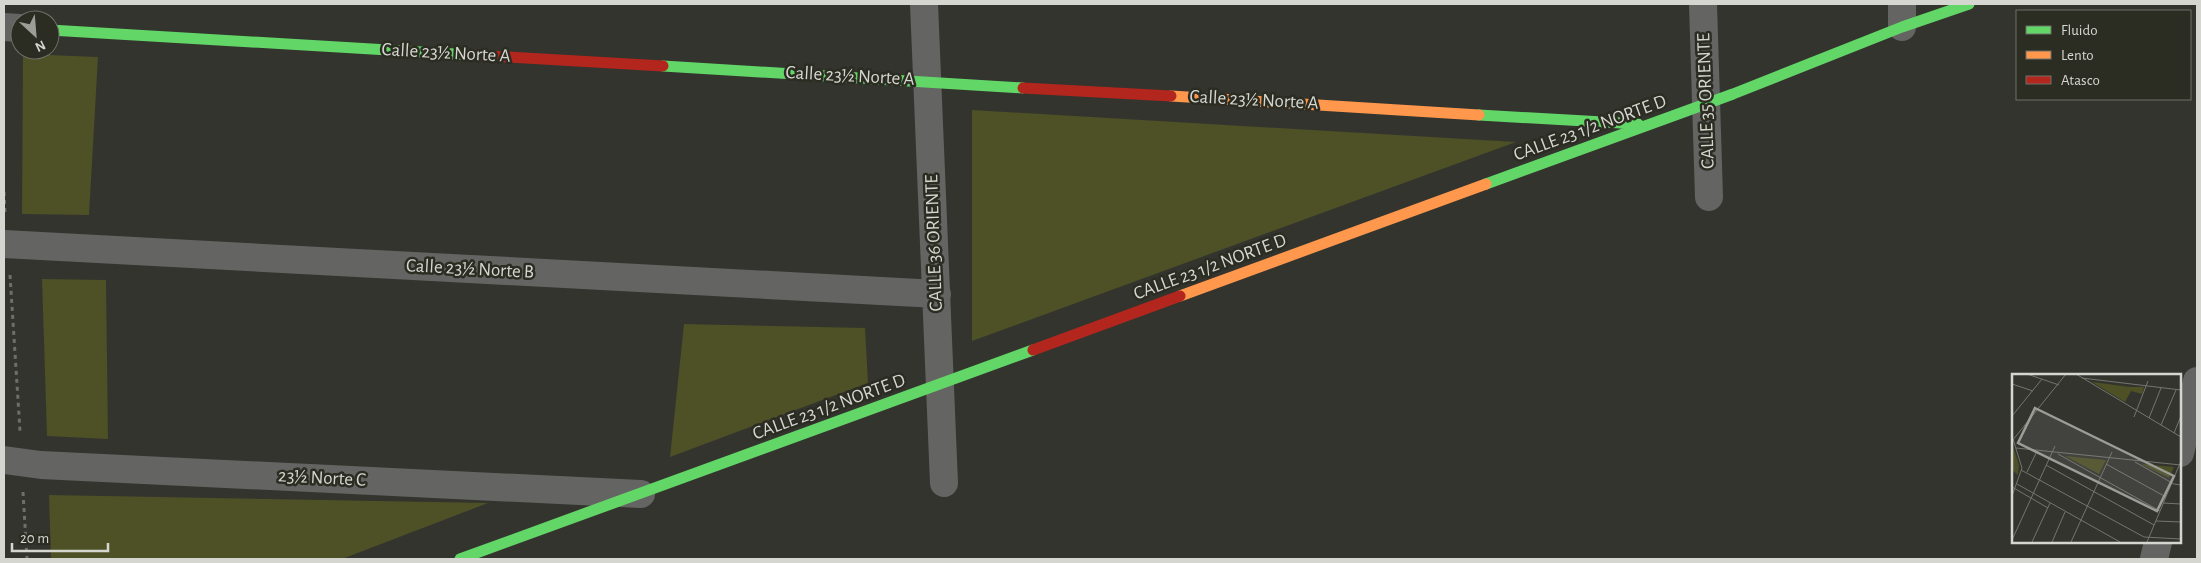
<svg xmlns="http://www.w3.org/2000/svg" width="2201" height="563" viewBox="0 0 2201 563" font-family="'Alegreya Sans',sans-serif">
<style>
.green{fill:#4e5026}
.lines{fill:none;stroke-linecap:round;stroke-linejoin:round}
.path{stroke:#6e6f6c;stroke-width:3;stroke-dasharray:4 4;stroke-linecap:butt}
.street{stroke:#646463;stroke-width:28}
.fast{stroke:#63d668;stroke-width:11}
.slow{stroke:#ff974d;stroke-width:11}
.jam{stroke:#b3261e;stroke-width:11}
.labels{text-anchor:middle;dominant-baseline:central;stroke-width:5;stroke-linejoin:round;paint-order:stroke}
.street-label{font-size:19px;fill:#d6d6d0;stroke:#2b2c22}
.inset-road{fill:none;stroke:#74756f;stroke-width:1}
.view{fill:#9d9d97;fill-opacity:0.15;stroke:#9d9d97;stroke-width:2.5}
.inset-edge{fill:none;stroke:#d6d6d0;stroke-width:2.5}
</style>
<rect width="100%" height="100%" fill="#33342e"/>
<path class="green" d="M23,54L98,57L89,215L22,214Z
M972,110L1516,142L972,341Z
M42,279L106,280L108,439L47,436Z
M684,324L865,328L868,383L670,457Z
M49,495L488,503L342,559H51Z"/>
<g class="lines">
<path class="path" d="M4,192L5,214
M10,275L20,431
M23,492L27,559"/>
<path class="street" d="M924,4L944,483
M1703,4L1709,197
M1902,4V27
M4,27L20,28
M4,244L937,294
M2180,453L2197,381
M4,460L41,465L641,494
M2154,559L2158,542"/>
<path class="fast" d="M50,30L472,55
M663,66L1023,88
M1479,115L1638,124
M1486,184L1733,94L1902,27L1969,4
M460,559L1033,350"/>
<path class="slow" d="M1171,96L1479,115
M1180,296L1486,184"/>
<path class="jam" d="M472,55L663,66
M1023,88L1171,96
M1033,350L1180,296"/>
</g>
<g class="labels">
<g class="street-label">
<text transform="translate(446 53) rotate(3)">Calle 23½ Norte A</text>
<text transform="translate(850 76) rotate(3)">Calle 23½ Norte A</text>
<text transform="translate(1254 100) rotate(3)">Calle 23½ Norte A</text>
<text transform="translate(1706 101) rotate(-92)">CALLE 35 ORIENTE</text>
<text transform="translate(1590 128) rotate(-20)">CALLE 23 1/2 NORTE D</text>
<text transform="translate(934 243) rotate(-92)">CALLE 36 ORIENTE</text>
<text transform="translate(1210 267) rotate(-20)">CALLE 23 1/2 NORTE D</text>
<text transform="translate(470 269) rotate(3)">Calle 23½ Norte B</text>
<text transform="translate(829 407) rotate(-20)">CALLE 23 1/2 NORTE D</text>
<text transform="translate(322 478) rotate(3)">23½ Norte C</text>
</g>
</g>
<g transform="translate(2012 374)">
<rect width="169" height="169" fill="#33342e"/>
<path d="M80,8L118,13H132L130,20L119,17L113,28ZM0,69L7,91L6,101L0,96ZM53,82L94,86L87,100ZM129,90L162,93L157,104Z" fill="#4e5026"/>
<path class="inset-road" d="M15,0L47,11M64,0L169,63M70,4L169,16M0,10L21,17M0,42L30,5M122,43L136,7M137,44L149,14M149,51L164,16M162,59L169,42M0,67L54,0M4,74L169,91M46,80L148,137M123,88L162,110L169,111M94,90L154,123M34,91L142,151M9,96L132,163L169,165M15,98L25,77M5,110L108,168M0,113L36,134M0,122L10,94L1,65M151,129L169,130M144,147L169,148M0,166L43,72M20,168L38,129M40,168L53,138M59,168L100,78M135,168L169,87"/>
<path class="view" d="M23,34L162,102L145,137L6,69Z"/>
<rect width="169" height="169" class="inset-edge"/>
</g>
<rect width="2201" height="563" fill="none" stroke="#d6d6d0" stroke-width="10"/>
<rect x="2016" y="10" width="175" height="90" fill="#2b2c22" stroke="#6f7068"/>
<rect x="2026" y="26" width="25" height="8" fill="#63d668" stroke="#6f7068"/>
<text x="2061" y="35" font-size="15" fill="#d6d6d0">Fluido</text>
<rect x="2026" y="51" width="25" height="8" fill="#ff974d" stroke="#6f7068"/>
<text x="2061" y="60" font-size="15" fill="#d6d6d0">Lento</text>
<rect x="2026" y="76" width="25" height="8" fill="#b3261e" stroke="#6f7068"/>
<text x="2061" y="85" font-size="15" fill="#d6d6d0">Atasco</text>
<g transform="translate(35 35) rotate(154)"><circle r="24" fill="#2b2c22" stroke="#6f7068"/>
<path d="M0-4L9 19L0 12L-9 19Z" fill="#9d9d97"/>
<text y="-8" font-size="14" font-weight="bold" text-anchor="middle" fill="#d6d6d0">N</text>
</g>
<path d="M12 543v8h96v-8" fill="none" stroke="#d6d6d0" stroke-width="2.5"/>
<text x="20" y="543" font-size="15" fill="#d6d6d0" stroke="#2b2c22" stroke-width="4" paint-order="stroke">20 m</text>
</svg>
